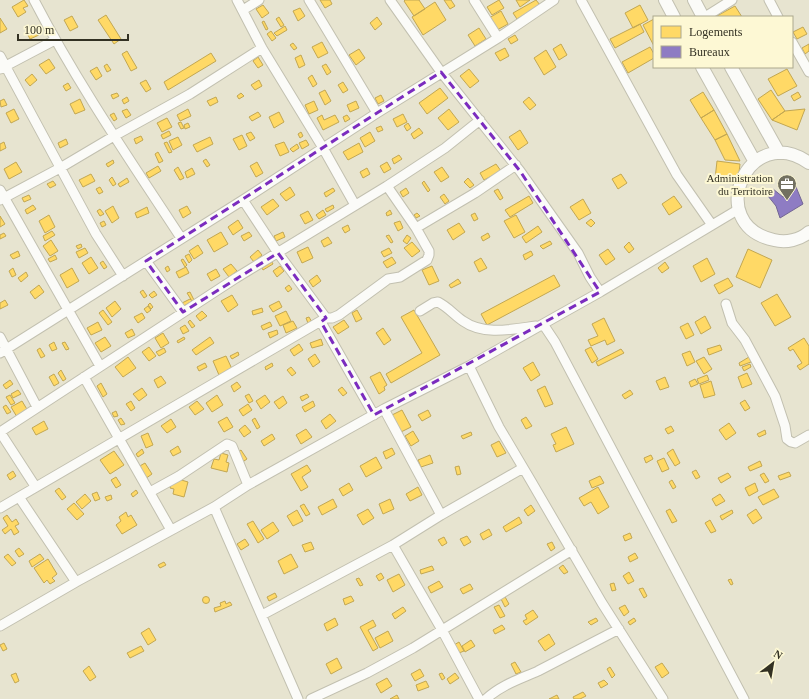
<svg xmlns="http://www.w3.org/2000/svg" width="809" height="699" viewBox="0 0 809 699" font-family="'Times New Roman',serif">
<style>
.homes{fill:#ffd966;stroke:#c2a752}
.offices{fill:#8e7cc3;stroke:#736693}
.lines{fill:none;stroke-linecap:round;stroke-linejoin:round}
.street-casing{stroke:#c2c0b0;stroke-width:11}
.secondary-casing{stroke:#c2c0b0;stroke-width:14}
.street{stroke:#fbfbf8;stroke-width:9}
.secondary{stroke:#fbfbf8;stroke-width:12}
.marked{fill:none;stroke:#7b2cbf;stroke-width:3;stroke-dasharray:8 5;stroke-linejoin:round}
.labels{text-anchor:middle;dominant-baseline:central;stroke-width:4;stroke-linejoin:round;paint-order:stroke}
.poi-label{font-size:11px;fill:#333123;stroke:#fdf8d4;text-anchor:end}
</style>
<rect width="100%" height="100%" fill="#e7e4d0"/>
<path class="homes" d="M24,0L28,6L23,8L26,12L18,17L12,7Z
M320,0H330L332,4L325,8Z
M405,0H419L425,9L414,16L404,1Z
M444,0H451L455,6L450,9Z
M499,0L504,8L492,15L487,7Z
M516,0H530L520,7Z
M536,0L540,5L517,19L513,13Z
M435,2L446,20L423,35L412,17Z
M263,5L269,13L262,18L256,9Z
M640,5L648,20L633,28L625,13Z
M735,6L742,17H715Z
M300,8L305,16L298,21L293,11Z
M501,11L508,24L497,30L489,18Z
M106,15L121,39L114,44L98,20Z
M72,16L78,27L70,31L64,20Z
M279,17L284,25L281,27L276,19Z
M377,17L382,24L375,30L370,23Z
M0,18L7,29L0,33Z
M654,19V46L643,25Z
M264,21L268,29L266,30L262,22Z
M640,24L644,32L615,48L610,39Z
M285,26L287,30L277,36L274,33Z
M803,27L807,34L797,39L793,32Z
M479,28L486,39L475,46L468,35Z
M37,31L39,35L30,39L28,35Z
M271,31L276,38L272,41L267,34Z
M515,35L518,40L511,44L508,39Z
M322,42L328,53L318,58L312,47Z
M293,43L297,48L294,50L290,45Z
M561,44L567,55L559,60L553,49Z
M809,44V51L805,54L802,48Z
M650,47L654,54V58L628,73L622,62Z
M505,48L509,56L500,61L495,53Z
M359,49L365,58L356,65L349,55Z
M546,50L556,67L544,75L534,58Z
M127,51L137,68L131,71L122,54Z
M211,53L216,61L168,90L164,82Z
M301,55L305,65L299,68L295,58Z
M258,57L263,65L258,68L253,61Z
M49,59L55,68L46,74L39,65Z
M107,64L111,70L107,72L104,66Z
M326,64L331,72L327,75L322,66Z
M97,67L102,76L96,80L90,71Z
M469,69L479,81L470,88L460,76Z
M787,69L797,86L778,96L768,79Z
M32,74L37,80L30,86L25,80Z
M312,75L317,84L313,87L308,78Z
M146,80L151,89L146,92L140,83Z
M259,80L262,86L255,90L251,85Z
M343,82L348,90L343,93L338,85Z
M68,83L71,88L66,91L63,86Z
M440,88L448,98L427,114L419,103Z
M325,90L331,101L325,105L319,93Z
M771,90L785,111L772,120L758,99Z
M703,92L714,110L701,118L690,100Z
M798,92L801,97L794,101L791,96Z
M117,93L119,96L113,99L111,95Z
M241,93L244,96L239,99L237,96Z
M381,95L384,101L378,104L375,98Z
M127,97L129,101L124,104L122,100Z
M216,97L218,102L210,106L207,101Z
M529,97L536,105L530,110L523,102Z
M4,99L7,105L1,107L0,101Z
M80,99L85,110L75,114L70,104Z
M314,101L318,110L309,114L305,105Z
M356,101L359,108L350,112L347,105Z
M14,109L19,119L11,123L6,113Z
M127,109L131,115L126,118L122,111Z
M188,109L191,116L180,121L177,115Z
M449,109L459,122L448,130L438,118Z
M805,109L797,130L772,120L785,111Z
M714,110L727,134L715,140L701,118Z
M258,112L261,116L252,121L249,117Z
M279,112L284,122L274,128L269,117Z
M114,113L117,119L114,121L110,115Z
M403,114L407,122L397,127L393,119Z
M322,115L324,120L335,115L339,122L323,130L317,118Z
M347,115L350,119L345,122L343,117Z
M167,118L172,127L162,132L157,123Z
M181,122L184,128L181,129L178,123Z
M188,123L190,127L185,129L184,125Z
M408,123L411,128L407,131L404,126Z
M381,126L383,130L378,132L376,128Z
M419,128L423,133L414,139L411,134Z
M520,130L528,143L518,150L509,137Z
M169,131L171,135L163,139L161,135Z
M251,132L255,138L250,141L246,134Z
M301,132L303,136L300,138L298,134Z
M370,132L375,141L365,147L360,138Z
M727,134L740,161L725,160L715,140Z
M242,135L247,146L239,150L233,139Z
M141,136L143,140L136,144L134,139Z
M178,137L182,145L173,150L169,141Z
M210,137L213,144L197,152L193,145Z
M66,139L68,144L60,148L58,143Z
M306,140L309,145L302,149L299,143Z
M4,142L6,148L0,151V144Z
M167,142L172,152L169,153L164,143Z
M284,142L289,152L280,156L275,145Z
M359,143L363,152L348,160L343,152Z
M297,144L299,148L293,152L290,149Z
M158,152L163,161L159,163L155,154Z
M399,155L402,159L394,164L392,159Z
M206,159L210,165L207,167L203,161Z
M113,160L114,163L108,167L106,164Z
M717,161L740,164L738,181L715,179Z
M16,162L22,172L9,179L4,169Z
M257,162L263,173L256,177L250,166Z
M387,162L391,169L384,173L380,166Z
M496,164L501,171L484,180L480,173Z
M158,166L161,171L149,178L146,173Z
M178,167L184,178L180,180L174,170Z
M442,167L449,177L441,182L434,172Z
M192,168L195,174L187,178L185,172Z
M367,168L370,174L363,178L360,172Z
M91,174L95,181L83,187L79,180Z
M621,174L627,183L618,189L612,179Z
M112,177L116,184L113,186L109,180Z
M127,178L129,182L120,187L118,184Z
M468,178L474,185L470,188L464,182Z
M53,181L56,185L50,188L47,184Z
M424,181L430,190L428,192L422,183Z
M100,187L103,192L99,194L96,189Z
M290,187L295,195L286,201L280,194Z
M333,188L335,191L326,197L324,193Z
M406,188L409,193L403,197L400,192Z
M498,189L503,198L500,200L494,191Z
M444,194L449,201L445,204L440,197Z
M29,195L31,199L24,202L22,198Z
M529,196L533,203L510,217L505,210Z
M674,196L682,207L669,215L662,204Z
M273,199L279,206L267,215L261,207Z
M583,199L591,213L579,220L570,207Z
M33,205L36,209L27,214L25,210Z
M333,205L334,208L327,212L325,209Z
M113,206L119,218L112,223L105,211Z
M187,206L191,213L183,218L179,210Z
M147,207L149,213L137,218L135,213Z
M100,209L104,214L100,216L97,211Z
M323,210L326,215L319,219L316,215Z
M390,210L392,214L387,216L386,213Z
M308,211L313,220L305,224L300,215Z
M417,213L420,216L416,218L414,215Z
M475,213L478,219L474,221L471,215Z
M49,215L55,227L45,233L39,221Z
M516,215L525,232L514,238L504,221Z
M0,216L5,224L0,227Z
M591,219L595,223L591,227L586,223Z
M238,220L243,228L233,235L228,227Z
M104,221L106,225L102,227L100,223Z
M400,221L403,228L398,231L394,223Z
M459,223L465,232L453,240L447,230Z
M348,225L350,230L345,233L342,228Z
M538,226L542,232L526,243L522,237Z
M52,231L55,235L45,241L43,236Z
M221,232L228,244L214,252L207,240Z
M249,232L252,236L244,241L241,236Z
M283,232L285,237L276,241L274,236Z
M4,233L6,236L0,239V235Z
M488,233L490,237L483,241L481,237Z
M389,235L393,242L391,243L386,236Z
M407,235L411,238L407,244L403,241Z
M328,237L332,243L324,247L321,241Z
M51,240L58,251L50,256L43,246Z
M550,241L552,244L543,249L540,246Z
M412,242L420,251L412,257L404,248Z
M629,242L634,249L629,253L624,247Z
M81,244L82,247L78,249L76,246Z
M198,245L203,253L194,259L189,251Z
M308,247L313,258L302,263L297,252Z
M85,248L88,253L79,258L76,252Z
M389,248L392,253L384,257L381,252Z
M608,249L615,259L606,265L599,255Z
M748,249L772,260L760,288L736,277Z
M258,250L262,255L254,262L250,257Z
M18,251L20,256L13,259L10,255Z
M531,251L533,255L525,260L523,255Z
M189,254L192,260L189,263L185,256Z
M55,255L57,259L50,262L48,259Z
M91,257L98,268L89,274L82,263Z
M392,257L396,263L387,268L383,262Z
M481,258L487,268L479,272L474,262Z
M707,258L715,274L701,282L693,266Z
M183,259L187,265L185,267L181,260Z
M103,261L107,267L104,269L100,263Z
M272,262L273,264L263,270L262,268Z
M665,262L669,268L662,273L658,268Z
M231,264L237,271L229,277L223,269Z
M168,266L170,270L167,272L165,268Z
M280,266L284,271L277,277L273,271Z
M432,266L439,281L429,285L422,270Z
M186,267L189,273L179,278L176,272Z
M13,268L16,275L12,277L9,271Z
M72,268L79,281L67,288L60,275Z
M216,269L220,276L211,281L207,274Z
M26,272L28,276L21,282L18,278Z
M317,275L321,281L313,287L309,281Z
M554,275L560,286L487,325L481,314Z
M728,278L733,286L719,294L714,285Z
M458,279L461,283L451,288L449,285Z
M39,285L44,292L35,299L30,292Z
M289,285L292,289L288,292L285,288Z
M143,290L147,296L144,298L140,292Z
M154,291L157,295L152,298L149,295Z
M190,292L194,300L192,301L187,293Z
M777,294L791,317L775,326L761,303Z
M232,295L238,305L228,312L221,301Z
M190,299L192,301L184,306L182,303Z
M5,300L8,305L0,309V303Z
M115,301L121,309L112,317L106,308Z
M279,301L282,307L273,312L269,306Z
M150,303L153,307L151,309L148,305Z
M148,306L151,310L147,313L144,309Z
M262,308L263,312L253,315L252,311Z
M103,310L112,322L108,325L99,313Z
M357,310L362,319L356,322L352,313Z
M414,310L440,355L391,383L386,374L422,353L401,317Z
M202,311L207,316L200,321L196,316Z
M286,311L291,321L280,326L275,316Z
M142,313L145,318L138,323L134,317Z
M705,316L711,328L701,334L695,322Z
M309,317L313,324L309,326L306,318Z
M604,318L615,341L607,345L605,340L591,346L588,340L598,336L592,324Z
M190,320L195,326L192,328L188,322Z
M344,320L349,327L338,334L333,327Z
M293,321L297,328L286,333L283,325Z
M98,322L102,330L91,335L87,328Z
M270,322L272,326L263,330L261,326Z
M688,323L694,335L686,339L680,327Z
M185,325L189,331L183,334L180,328Z
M383,328L391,340L384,345L376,333Z
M132,329L135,335L128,338L125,333Z
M277,330L278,334L270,338L268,333Z
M163,333L169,343L161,348L155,338Z
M105,337L111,346L101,352L95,343Z
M184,337L185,339L178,343L177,341Z
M210,337L214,343L196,355L192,350Z
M804,338L809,346V364L800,370L797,366L802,363L793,349L790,351L788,348Z
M321,339L323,345L312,348L310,343Z
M54,342L57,349L52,351L49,345Z
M65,342L69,349L66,350L62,343Z
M299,344L303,350L294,356L290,350Z
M720,345L722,350L709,355L707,349Z
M149,347L156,356L149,361L142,352Z
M591,347L598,359L592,363L585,350Z
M40,348L45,356L41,358L37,350Z
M164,348L166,352L159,356L156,352Z
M621,349L624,353L598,366L596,362Z
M690,351L695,362L687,366L682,354Z
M238,352L239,355L232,359L230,356Z
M315,354L320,362L313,367L308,359Z
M226,356L232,369L219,375L213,361Z
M128,357L136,368L123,377L115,367Z
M704,357L712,369L704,374L696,361Z
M749,357L751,362L740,366L739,363Z
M533,362L540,375L531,381L523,368Z
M205,363L207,367L199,371L197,367Z
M272,363L273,366L266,370L265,367Z
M750,364L751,367L744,371L742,367Z
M291,367L296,373L292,376L287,370Z
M61,370L66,379L63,381L58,373Z
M380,372L387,385L384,387L385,390L379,394L370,377Z
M747,373L752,384L742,388L738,377Z
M54,374L59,383L54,386L49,377Z
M707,375L709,380L699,384L697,379Z
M161,376L166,383L158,388L154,380Z
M665,377L669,387L660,390L656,381Z
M695,379L698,384L691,387L689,382Z
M10,380L13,384L6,389L3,385Z
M711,381L715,395L704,398L700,385Z
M237,382L241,387L234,392L231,386Z
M101,383L107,394L103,397L97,386Z
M545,386L553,404L545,407L537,390Z
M342,387L347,393L343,396L338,390Z
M142,388L147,395L139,401L133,394Z
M18,390L21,394L13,398L11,394Z
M630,390L633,394L625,399L622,395Z
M249,394L253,401L249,403L245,396Z
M307,394L309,397L302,401L300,397Z
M10,395L15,403L11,405L6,397Z
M217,395L223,405L212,412L206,403Z
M265,395L270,402L261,409L256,401Z
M283,396L287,403L279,409L274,402Z
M745,400L750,408L745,411L740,403Z
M22,401L28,411L17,417L11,407Z
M131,401L135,408L131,411L126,404Z
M197,401L204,409L195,415L189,407Z
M313,401L315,406L305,412L302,407Z
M248,404L252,410L243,416L239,410Z
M6,405L11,412L7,414L3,407Z
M402,410L411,427L401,432L392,415Z
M428,410L431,416L422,421L418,415Z
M116,411L118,416L114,417L112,413Z
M330,414L336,421L326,429L321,421Z
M227,417L233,427L224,432L218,422Z
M526,417L532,426L526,429L521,420Z
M121,418L125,424L121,425L118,420Z
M255,418L260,427L257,429L252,420Z
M171,419L176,427L167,433L161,426Z
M44,421L48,429L36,435L32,428Z
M729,423L736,433L726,440L719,430Z
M245,425L251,432L244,437L239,430Z
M671,426L674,431L668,434L665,429Z
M566,427L574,444L556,452L553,445L556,444L551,434Z
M306,429L312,437L301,444L296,435Z
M765,430L766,434L759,437L757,434Z
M413,431L419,441L411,446L405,436Z
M471,432L472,435L463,439L461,436Z
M148,433L153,445L146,448L141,436Z
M272,434L275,439L264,446L261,441Z
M499,441L506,453L497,457L491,445Z
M178,446L181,452L173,456L170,451Z
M392,448L395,454L386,459L383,452Z
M142,449L144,453L138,457L136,454Z
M673,449L680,463L675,466L667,453Z
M241,450L247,459L241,463L235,454Z
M114,451L124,465L110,474L100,460Z
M221,453L228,455L226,462L229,463L227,472L211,468L214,459L219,460Z
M430,455L433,463L421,467L418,460Z
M651,455L653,459L646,463L644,458Z
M376,457L382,468L366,477L360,466Z
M664,458L669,469L662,472L657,461Z
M760,461L762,466L750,471L748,467Z
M145,463L152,474L145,479L138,467Z
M307,465L311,471L302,477L308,487L301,491L291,474Z
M459,466L461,474L457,475L455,467Z
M696,470L700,477L696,479L692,472Z
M13,471L16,476L10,480L7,475Z
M789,472L791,476L780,480L778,476Z
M728,473L731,477L721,483L718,478Z
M764,473L769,481L765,483L760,475Z
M600,476L604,483L592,488L589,481Z
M116,477L121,485L116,488L111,480Z
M178,479L188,482L184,497L173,494L174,489L170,488L172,481L176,483Z
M672,480L676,487L673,489L669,482Z
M349,483L353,490L343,496L339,489Z
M755,483L758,491L749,496L745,488Z
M418,487L422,495L410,501L406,494Z
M598,487L609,507L598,514L591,502L584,506L579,498Z
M59,488L66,497L62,500L55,491Z
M774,489L779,497L763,505L758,497Z
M136,490L138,493L133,497L131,494Z
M97,492L100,499L95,501L92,494Z
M85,494L91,501L82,509L76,502Z
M720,494L725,501L716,506L712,499Z
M111,495L112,499L107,501L105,497Z
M333,499L337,507L322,515L318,507Z
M390,499L394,509L383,514L379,504Z
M74,503L84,514L77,520L67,509Z
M304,504L310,514L306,516L300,506Z
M531,505L535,511L528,516L524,510Z
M368,509L374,518L363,525L357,515Z
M670,509L677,521L672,523L666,511Z
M756,509L762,518L753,524L747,515Z
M297,510L303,521L293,526L287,516Z
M732,510L733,513L722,520L720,516Z
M126,512L128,517L131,515L137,525L122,534L116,525L121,521L119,517Z
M7,515L12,522L16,519L19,524L15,526L19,532L14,535L11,529L5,534L2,530L8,526L3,518Z
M519,517L522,523L506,532L503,527Z
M710,520L716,531L711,533L705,523Z
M253,521L264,539L258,543L247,524Z
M273,522L279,531L267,539L261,530Z
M489,529L492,535L483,540L480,534Z
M630,533L632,538L625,541L623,536Z
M467,536L471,542L464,546L460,539Z
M444,537L447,543L442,546L438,540Z
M245,539L249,545L241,550L237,544Z
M311,542L314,549L305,552L302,545Z
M552,542L555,548L551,551L547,544Z
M19,548L24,554L19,557L15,551Z
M635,553L638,558L630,562L628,557Z
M8,554L16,563L12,566L4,557Z
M40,554L44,559L32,567L29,561Z
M291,554L298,567L284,574L278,561Z
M48,559L57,574L52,578L55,581L50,584L47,580L44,583L34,568Z
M164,562L166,565L160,568L158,565Z
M563,565L568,572L564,574L559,568Z
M432,566L434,570L421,574L420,570Z
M629,572L634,581L628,584L623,576Z
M381,573L384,578L379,581L376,576Z
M399,574L405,585L393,592L387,580Z
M359,578L363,585L360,586L356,579Z
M731,579L733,584L731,585L728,580Z
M439,581L443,587L431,593L428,587Z
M614,583L616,590L612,591L610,584Z
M470,584L473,589L463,594L460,589Z
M643,588L647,596L644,598L639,589Z
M275,593L277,597L269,601L267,597Z
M504,595L509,604L505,607L500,597Z
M351,596L354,601L345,605L343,599Z
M202.5 600a3.5 3.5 0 1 1 7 0a3.5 3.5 0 1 1-7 0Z
M225,601L226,604L230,602L232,605L215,612L214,608L221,606L220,603Z
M499,605L505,616L500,618L494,607Z
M625,605L629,612L624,616L619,608Z
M403,607L406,611L395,619L392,614Z
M533,610L538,617L526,625L523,621L527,619L525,615Z
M335,618L338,625L327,631L324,624Z
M596,618L598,621L591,625L588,622Z
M634,618L636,621L630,625L628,622Z
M373,620L376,626L368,630L378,648L373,651L360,627Z
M502,625L505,629L495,634L493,630Z
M149,628L156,640L148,645L141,633Z
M388,631L393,641L380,648L375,638Z
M549,634L555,644L545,651L538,641Z
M471,640L475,646L465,652L462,646Z
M459,642L464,651L459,653L454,645Z
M4,643L7,649L3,651L0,645Z
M141,646L144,651L130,658L127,653Z
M337,658L342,668L331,674L326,664Z
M515,662L521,672L516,674L511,664Z
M662,663L669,673L662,678L655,667Z
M89,666L96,677L90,681L83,671Z
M610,667L615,675L612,678L607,669Z
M420,669L424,676L415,681L411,674Z
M16,673L19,681L15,683L11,675Z
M442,673L445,678L442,680L439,674Z
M455,673L459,678L450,684L447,679Z
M387,678L392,686L381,693L376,684Z
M604,680L608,684L601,688L598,683Z
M426,681L429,687L418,691L416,685Z
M583,692L586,696L580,699H574L573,697Z
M397,695L399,699H390Z
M557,695L559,699H549Z"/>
<path class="offices" d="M789,181L794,182L803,204L780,218L776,206L768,196L773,189L783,197L789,195Z"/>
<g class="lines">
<g class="street-casing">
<path id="street" d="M34,0C77,83 130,160 181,238
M237,0L262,48L323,148L355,205
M309,0L377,113
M390,0L441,72L520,171L578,253L590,277L600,292L543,324L555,342L744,699
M474,0L498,38
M581,0L677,175L712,225
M769,0L778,17
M243,10L259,0
M705,17L732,0
M792,42L809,72
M0,56L96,234L123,276
M0,69L55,40
M0,190L100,366
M0,200L60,168L114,136L190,94L262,48
M416,228L475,193L516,165
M146,261L183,312
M600,292L739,209
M726,304L732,323L745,340L775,396L785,426L787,439L791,442L795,443L809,435
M420,311L433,303L438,302C448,307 454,315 463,321C484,336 513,329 536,326
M326,318H332L339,315L388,279L400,277L427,260L429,255V251L416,228L387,186
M321,322L374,415
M0,337L37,407
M0,353L243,200L377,113L498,38L554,0
M469,366L499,427L531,481L602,603L663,699
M84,377L171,530
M384,409L441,515
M0,432L236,278L387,186L445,148L480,120
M0,432L35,486
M150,492L179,476L227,444L232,446L248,485
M19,497L76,582
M214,507L298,699
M0,508L326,318L278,253L243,200
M393,545L442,630L479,699
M262,615L393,545L441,515L523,468
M0,626L76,582L214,507L248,485L384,409L469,366L543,324
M311,699L367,673L413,648L572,550
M486,699C501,685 520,679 538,671C565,657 592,643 619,629"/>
</g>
<g class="secondary-casing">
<path id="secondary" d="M665,0L674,17
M694,0L703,17
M702,67L755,162
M731,67L779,153
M809,163C748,120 703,225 774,240C786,243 800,240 809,232"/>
</g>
<use href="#street" class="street"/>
<use href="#secondary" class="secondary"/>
</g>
<path class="marked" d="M441,72L520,171L600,292L374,415L321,322L326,318L278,253L183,312L146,261Z"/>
<defs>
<g id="office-pin" transform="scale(1)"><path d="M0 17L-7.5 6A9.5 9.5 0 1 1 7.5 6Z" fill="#727060" stroke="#fdf8d4"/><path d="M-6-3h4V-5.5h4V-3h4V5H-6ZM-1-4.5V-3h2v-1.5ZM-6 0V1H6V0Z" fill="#fff"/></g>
</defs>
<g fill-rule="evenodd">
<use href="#office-pin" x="787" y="184"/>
</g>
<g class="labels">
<g class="poi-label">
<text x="773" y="178">Administration<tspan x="773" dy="13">du Territoire</tspan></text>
</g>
</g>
<rect x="653" y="16" width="140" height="52" fill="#fdf8d4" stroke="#aca88d"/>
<rect x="661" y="26" width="20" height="12" fill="#ffd966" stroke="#aca88d"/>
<text x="689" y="36" font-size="12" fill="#333123">Logements</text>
<rect x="661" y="46" width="20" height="12" fill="#8e7cc3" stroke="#aca88d"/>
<text x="689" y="56" font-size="12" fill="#333123">Bureaux</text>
<g transform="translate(773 663) rotate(31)" stroke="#fdf8d4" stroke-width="3" paint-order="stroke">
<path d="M0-3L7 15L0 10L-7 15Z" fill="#333123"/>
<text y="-6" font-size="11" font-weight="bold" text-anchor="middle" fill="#333123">N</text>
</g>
<path d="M18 34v6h110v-6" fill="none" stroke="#333123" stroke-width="2"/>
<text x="24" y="34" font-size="12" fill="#333123" stroke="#fdf8d4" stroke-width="3" paint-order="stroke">100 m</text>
</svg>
